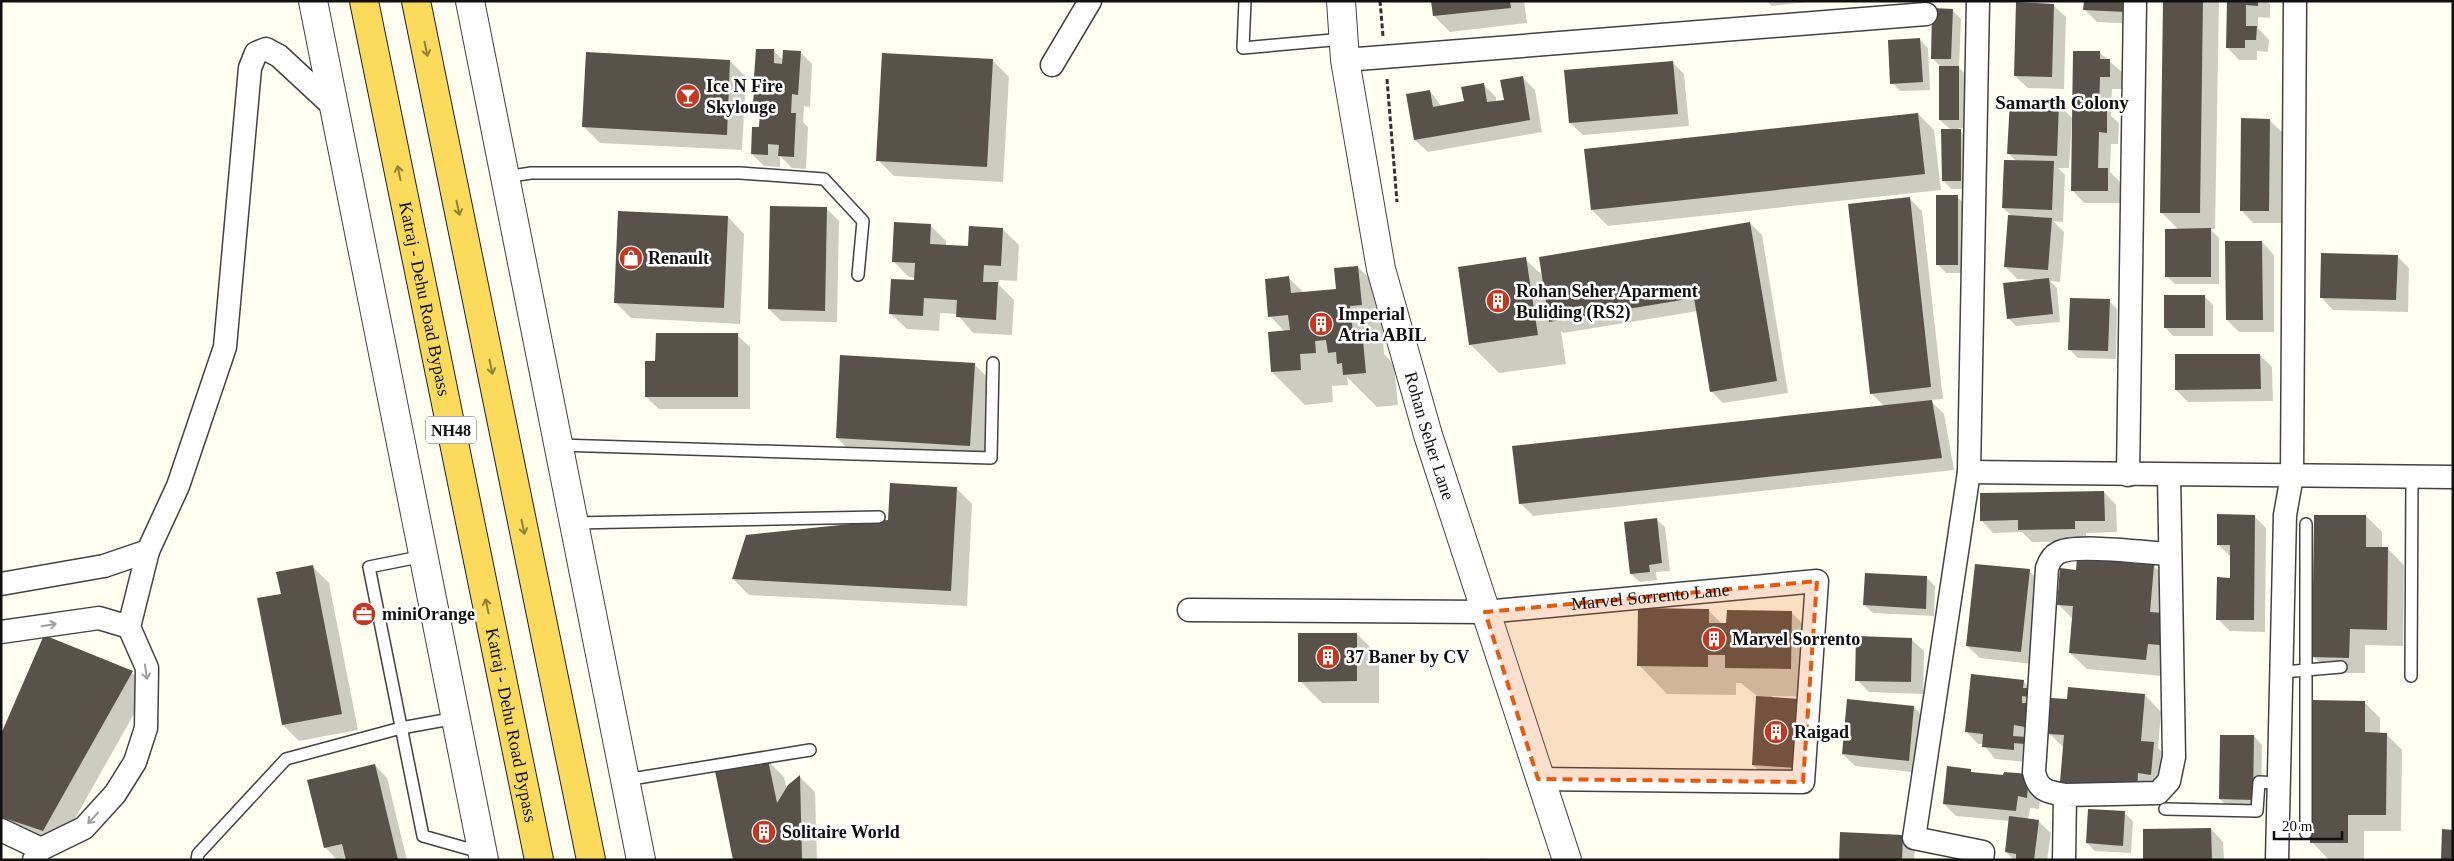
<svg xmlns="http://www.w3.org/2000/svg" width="2454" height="861" viewBox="0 0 2454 861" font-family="'Times New Roman',serif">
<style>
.shadow{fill:#0003}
.building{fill:#58524b}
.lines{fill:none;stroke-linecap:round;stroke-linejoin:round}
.service-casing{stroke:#424242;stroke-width:14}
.minor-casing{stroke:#424242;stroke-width:25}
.tertiary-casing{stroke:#424242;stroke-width:30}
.trunk-casing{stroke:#202020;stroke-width:30}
.path{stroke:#313131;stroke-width:3;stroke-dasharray:5 2.5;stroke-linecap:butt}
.service{stroke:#fff;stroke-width:11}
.minor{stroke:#fff;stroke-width:22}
.tertiary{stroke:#fff;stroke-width:28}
.trunk{stroke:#fbda5c;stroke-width:28}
.oneway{stroke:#917f39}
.oneway2{stroke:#9f9f9f}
.marked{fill:#e8590c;fill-opacity:0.2;stroke:#e8590c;stroke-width:4;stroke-dasharray:10 6;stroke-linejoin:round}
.labels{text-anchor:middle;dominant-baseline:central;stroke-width:5;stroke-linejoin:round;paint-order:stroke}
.shield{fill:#fff;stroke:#575757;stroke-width:1}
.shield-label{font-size:16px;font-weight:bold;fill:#0f0f0f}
.poi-label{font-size:18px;font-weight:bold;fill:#0f0f0f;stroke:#fff;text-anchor:start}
.street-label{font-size:18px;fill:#0f0f0f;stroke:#fff}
.neighbourhood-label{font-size:19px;font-weight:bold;fill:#0f0f0f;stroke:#fff}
</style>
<rect width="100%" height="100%" fill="#fffff1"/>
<path class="shadow" d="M1433,1H1524L1527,23L1450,32L1434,16Z
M1767,1H1816L1772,6Z
M2135,1L2139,24L2097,22L2085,10Z
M2164,1H2219L2215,229H2210L2219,238V284H2175L2166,276L2179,230L2161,212Z
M2228,1H2267L2270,4V18L2258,17V28L2269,40L2268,52L2257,51V60H2239L2227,47Z
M2053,5L2066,17L2064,89L2028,88L2015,76Z
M1952,10L1961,19L1959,68L1967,75V128H1958L1968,139V189H1951L1943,180L1951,130L1940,120V66L1932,58Z
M1920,40L1928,48L1930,90L1900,91L1892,83Z
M774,51L783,60L800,52L812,64L810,107L804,106L803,122L808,127L806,169L792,168L780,156V167L764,166L752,154L760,120L754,113L764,94V85L756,76Z
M2100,53L2122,72V89H2112L2111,116L2119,123L2118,144H2111L2110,172L2120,182V203H2084L2072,190Z
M992,60L1009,77L1003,182L894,176L878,160Z
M730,61L746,77L742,150L600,143L584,127Z
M1672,62L1684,74L1689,126L1583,135L1570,123Z
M1522,77L1535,90L1542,132L1428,152L1415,140L1407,95L1430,91L1442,107L1465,102L1483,84L1496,97V102L1505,101Z
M2058,104L2072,118L2069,168H2058L2065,175L2063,222L2053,221L2064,232L2060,282L2050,281L2057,288L2060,322L2016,326L2008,318L2033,280L2017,279L2005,266L2012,216L2003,208L2016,161L2009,154Z
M1918,114L1934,130L1941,190L1608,226L1592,210Z
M2269,120L2282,132L2281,223H2253L2241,210Z
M1957,197L1966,205V273H1946L1938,265Z
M1909,198L1922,211L1943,399L1930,400L1944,414L1954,470L1533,516L1520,503L1884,406L1871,393Z
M826,208L839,221L837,322L781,321L769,309Z
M728,217L744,234L740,324L631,318L615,302Z
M1750,223L1762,235L1788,393L1723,403L1711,391L1698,311L1563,333L1561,331L1566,364L1499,373L1470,344L1525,259L1543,276Z
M930,225L946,241V246L969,248L1002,229L1019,245L1017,281L999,280V285L1014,300L1012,335L973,333L957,314L940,313L939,331L907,329L890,313L915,282V278L909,277L893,261Z
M2262,242L2274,255V332H2239L2227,320Z
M2397,256L2409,268L2408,312L2333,310L2321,297Z
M1358,267L1391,300L1394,337L1383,338L1384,354L1394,365L1398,405L1377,407L1347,377L1348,385L1332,386L1333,402L1305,405L1272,372L1285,332L1270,316L1289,278L1304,293L1337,290Z
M2204,296L2213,305V336H2173L2165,327Z
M2109,301L2117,309L2116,359L2078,358L2070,350Z
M737,335L750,347V409H659L646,397L657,362Z
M2260,355L2272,367L2273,401L2188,402L2176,390Z
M974,364L990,380L986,462L853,454L837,438Z
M956,488L972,504L967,606L749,595L733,579L889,521Z
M2104,492L2116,505L2117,532L2086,533V541L2032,542L2022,532L1993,533L1981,520Z
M2254,516L2266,528L2265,632L2230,631L2218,619L2231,579V557L2218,544Z
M2366,516L2382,532V549H2388L2404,565L2403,646L2365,645V673H2330L2314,657Z
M1656,519L1665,527L1670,571L1656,572L1657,580L1640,582L1631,574Z
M2154,566L2170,582L2162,676L2087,669L2070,653L2073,619L2058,604L2078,572Z
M313,567L329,583L358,730L299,741L283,725L259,599L282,595Z
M2029,571L2042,583L2033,664L1980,658L1967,646Z
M1927,578L1935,586L1934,616L1873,613L1864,605Z
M1708,610L1723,625L1791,612L1820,641L1819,697L1772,696L1812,784L1769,781L1753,765L1757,696L1741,683H1736V695L1667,694L1639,665Z
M1357,634L1379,656V703H1322L1300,681Z
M1911,639L1924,651L1923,694L1869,692L1857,680Z
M132,673L148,689L59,847L1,827V737Z
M2023,681L2035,693L2037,750L2026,762L1995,759L1983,744H1978L1966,731Z
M2145,695L2161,712L2158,748L2169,760L2154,789L2153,805L2077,798L2061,782L2064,748L2049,733L2068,700Z
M2364,702L2380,718V734H2386L2402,750L2401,831H2364V859H2328L2312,842Z
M1914,707L1926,720L1921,773L1855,766L1843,754Z
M2254,736L2262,745L2261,807H2228L2220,799Z
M768,761L784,777L787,790L800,777L815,792L817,860H734Z
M375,765L387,778L407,860H348L347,857L337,860L325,847Z
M1970,770L1974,774L2041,788L2039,809L2030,808L2028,819L2038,821L2051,833L2047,860H2014L2006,852L2010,821L1956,816L1944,804Z
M2124,813L2133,821L2131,853L2095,851L2087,843Z
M2211,829L2223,842L2224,860H2145Z
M1902,837L1915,849L1914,860H1840Z
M1480,858L1496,860H1480Z"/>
<path class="building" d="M1431,1H1510L1511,8L1433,16Z
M2084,1H2128L2127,12L2083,10Z
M2163,1H2203L2200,213H2160Z
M2227,1H2258V6L2246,5V26H2257L2256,40H2245V48H2226Z
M2016,2L2054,4L2052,77L2014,76Z
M1932,8L1953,9L1951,59H1931Z
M1920,38L1923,82L1890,84L1888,40Z
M756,49H774V63L782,64L783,50L801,51L798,95L792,94L791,113H796L794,157L778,156L779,145L768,144V155L751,154L752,127H759L760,114L752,113L754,92H763V77H754Z
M2073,51H2100V59H2110V77H2100L2099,109L2107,110V133L2099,132L2098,168H2108V191H2071Z
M586,52L730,60L727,135L582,127Z
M882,53L993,59L987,167L876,161Z
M1673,61L1678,114L1569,123L1564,70Z
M1939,66H1959V120H1939Z
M1523,76L1530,120L1414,140L1406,94L1430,90L1433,107L1464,101L1461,87L1484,83L1487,102L1504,100L1500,80Z
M2010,101L2059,103L2057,156L2007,154Z
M1918,113L1925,174L1591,210L1584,149Z
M2241,118L2270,119L2269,211H2240Z
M1941,129H1961V181H1942Z
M2004,160L2054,161L2052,210L2002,208Z
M1936,195H1958V265H1936Z
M1910,197L1931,387L1870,394L1848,204Z
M770,206L827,207L825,311L768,309Z
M618,211L728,216L724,308L614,303Z
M2008,215L2052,218L2048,270L2004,267Z
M894,222L931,224L930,244L968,246L969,226L1003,228L1001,266L984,265L983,282H998L996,320L956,317L957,300L924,298L923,316L889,314L891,279L914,280L915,263L892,262Z
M1750,222L1777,381L1710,392L1694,298L1549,322L1539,257Z
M2211,228V277H2165V229Z
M2225,241H2262L2263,320H2226Z
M2321,253L2398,255L2396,300L2320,298Z
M1526,257L1538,335L1469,345L1458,267Z
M1358,266L1362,305L1350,306L1353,332L1362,330L1366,373L1343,375L1342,363L1337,364L1336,352L1328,353L1326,340L1315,341L1316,353L1300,354L1301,370L1271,372L1268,332L1290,330L1288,315L1268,317L1265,279L1289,276L1291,293L1336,289L1334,268Z
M2049,278L2053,314L2007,319L2003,283Z
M2164,295H2205V328H2164Z
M2070,298L2110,299L2108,351L2068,350Z
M656,333H738V397H645V361H655Z
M2175,354H2260L2261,389L2175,390Z
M840,355L975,363L970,446L836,438Z
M1932,400L1942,458L1519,504L1512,446Z
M890,483L957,487L951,591L732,579L746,535L888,520Z
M2104,491L2105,521H2075V529L2018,530V520L1980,521V493Z
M2217,514L2255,515L2254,620H2216L2217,577L2230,578V545H2217Z
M2314,515H2366V547H2388L2387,630L2350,629L2349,658L2312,657Z
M1657,518L1662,563L1649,565L1650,572L1630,574L1624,522Z
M2077,558L2154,565L2150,612L2163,613L2160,645L2148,644L2146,660L2069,653L2073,606L2057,605L2060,568L2076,570Z
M1975,564L2030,569L2021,652L1966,646Z
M313,565L342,714L282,725L257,598L281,594L276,572Z
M1865,573L1927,576L1926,609L1863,605Z
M1638,608L1709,609V623H1726L1727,610L1792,611L1791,669L1725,668V655H1708V667L1637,666Z
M1298,633H1357V681L1298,682Z
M44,635L133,671L43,831L1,817V734Z
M1856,636L1912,638L1911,682L1855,681Z
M1971,674L2024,680L2023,688H2030L2029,697L2022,696V703H2027L2025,727L2014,725L2013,736L2026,737L2025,744L2014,743V750L1982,747L1983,734L1965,732Z
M2068,687L2145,694L2141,741L2154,742L2151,775L2138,773L2137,789L2060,782L2064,735L2048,734L2051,698L2067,699Z
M1756,696L1801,699L1796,768L1752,765Z
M1847,699L1914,706L1909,761L1842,754Z
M2312,700L2365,701V732L2387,733L2386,815H2348V843H2310Z
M2220,735H2254L2253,800L2219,799Z
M768,760L777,803L788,785L800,775L802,860H733L715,771Z
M375,764L398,860H346L342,844L324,848L307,780Z
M1947,766L1971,769V772L2003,775L2004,772L2029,774L2027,798L2018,796L2016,811L1943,804Z
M2088,809L2125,811L2123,846L2086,843Z
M2009,816L2039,820L2034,860H2016V854L2005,852Z
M2211,828L2212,860H2143V829Z
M2442,829L2453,830V860H2441Z
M1840,832L1903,835L1902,860H1839Z"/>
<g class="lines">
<g class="service-casing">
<path id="service" d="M1245,1L1243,48L1343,39
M505,177L531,173H740L824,179L863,221L858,275
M558,445L991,458L993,363
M573,523L879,517
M2306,524V833
M424,556L369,567L423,836L483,853
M2282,672L2341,667
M2411,676L2412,478
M625,780L810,750
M2165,809L2257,811L2259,782L2279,783
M197,860L198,854L286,759L401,728L456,718"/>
</g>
<g class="minor-casing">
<g id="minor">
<path d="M1978,1L1969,472L1914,838L1983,852L1982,860"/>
<path d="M1345,60L1926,14"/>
<path d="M1052,65L1090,1"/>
<path d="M1969,472L2453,477"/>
<path d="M2128,475L2135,1"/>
<path d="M1,584L104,566L148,551L178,486L225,347L250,68L256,53L266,49L279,56L334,107"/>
<path id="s1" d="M1189,610L1485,612L1817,581L1803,782L1538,779"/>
<path d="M1,632L99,618L129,627"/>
<path d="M2065,795C2048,792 2038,791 2034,772L2047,568C2049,562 2052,556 2058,553C2074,543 2147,553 2170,554"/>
<path d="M1,830L41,849"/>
<path d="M34,860L41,849L84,828L115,794L135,762L146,728L147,668L129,627L148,551"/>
<path d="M2064,860L2065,795L2158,793L2169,781L2174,757L2169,475"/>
<path d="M2277,860L2285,515L2292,476L2295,1"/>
</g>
</g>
<g class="tertiary-casing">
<g id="tertiary">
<path d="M313,1L484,860"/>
<path d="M470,1L641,860"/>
<path id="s2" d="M1341,1L1345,60L1381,269L1428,435L1567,860"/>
</g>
</g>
<g class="trunk-casing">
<g id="trunk">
<path id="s3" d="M364,1L539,860"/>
<path d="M416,1L591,860"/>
</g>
</g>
<path class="path" d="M1380,1L1383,36
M1387,79L1397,202"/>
<use href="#service" class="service"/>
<use href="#minor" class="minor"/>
<use href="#tertiary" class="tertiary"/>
<use href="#trunk" class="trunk"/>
</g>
<defs><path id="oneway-shaft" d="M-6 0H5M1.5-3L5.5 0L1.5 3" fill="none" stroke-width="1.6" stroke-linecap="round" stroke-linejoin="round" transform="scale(1.25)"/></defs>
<g class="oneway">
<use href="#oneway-shaft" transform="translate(426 49) rotate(78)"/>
<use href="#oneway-shaft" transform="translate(399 173) rotate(-102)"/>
<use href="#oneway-shaft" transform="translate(458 208) rotate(78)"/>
<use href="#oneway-shaft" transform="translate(491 367) rotate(78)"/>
<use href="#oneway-shaft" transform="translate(523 527) rotate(78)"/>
<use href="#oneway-shaft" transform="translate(487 606) rotate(-102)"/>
</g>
<g class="oneway2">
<use href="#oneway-shaft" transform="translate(49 625) rotate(-9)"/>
<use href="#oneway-shaft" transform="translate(146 672) rotate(82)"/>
<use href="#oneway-shaft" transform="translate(93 818) rotate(133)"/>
</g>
<path class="marked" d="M1817,581L1803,782L1538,779L1485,612Z"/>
<defs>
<g id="bar-disc" transform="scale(1.25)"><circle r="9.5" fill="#c43821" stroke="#fff"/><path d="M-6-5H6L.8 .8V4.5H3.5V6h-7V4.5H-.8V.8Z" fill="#fff"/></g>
<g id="shop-disc" transform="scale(1.25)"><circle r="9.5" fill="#c43821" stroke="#fff"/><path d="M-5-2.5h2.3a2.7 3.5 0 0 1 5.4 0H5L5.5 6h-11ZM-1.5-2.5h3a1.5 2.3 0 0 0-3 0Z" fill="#fff"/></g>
<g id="building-disc" transform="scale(1.25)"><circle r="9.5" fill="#c43821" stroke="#fff"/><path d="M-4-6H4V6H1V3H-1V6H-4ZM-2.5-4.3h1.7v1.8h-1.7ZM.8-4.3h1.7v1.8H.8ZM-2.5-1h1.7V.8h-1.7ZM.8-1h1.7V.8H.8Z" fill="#fff"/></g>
<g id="office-disc" transform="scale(1.25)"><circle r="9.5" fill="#c43821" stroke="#fff"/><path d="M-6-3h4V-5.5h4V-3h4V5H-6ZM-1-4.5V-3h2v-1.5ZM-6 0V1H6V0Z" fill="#fff"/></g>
</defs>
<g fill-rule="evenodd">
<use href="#bar-disc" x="688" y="96"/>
<use href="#shop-disc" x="631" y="258"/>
<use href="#building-disc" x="1498" y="301"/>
<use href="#building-disc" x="1321" y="324"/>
<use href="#office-disc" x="364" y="614"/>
<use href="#building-disc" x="1714" y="639"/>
<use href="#building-disc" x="1328" y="657"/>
<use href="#building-disc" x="1776" y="732"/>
<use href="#building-disc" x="764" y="832"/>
</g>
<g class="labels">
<rect class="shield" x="426" y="416.5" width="50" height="27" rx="4"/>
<g class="shield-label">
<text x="451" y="430">NH48</text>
</g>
<g class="poi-label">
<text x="706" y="86">Ice N Fire<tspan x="706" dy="21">Skylouge</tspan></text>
<text x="648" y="258">Renault</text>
<text x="1516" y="291">Rohan Seher Aparment<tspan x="1516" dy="21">Buliding (RS2)</tspan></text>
<text x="1338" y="314">Imperial<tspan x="1338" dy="21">Atria ABIL</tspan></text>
<text x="382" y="614">miniOrange</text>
<text x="1732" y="639">Marvel Sorrento</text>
<text x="1346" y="657">37 Baner by CV</text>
<text x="1794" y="732">Raigad</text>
<text x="782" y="832">Solitaire World</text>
</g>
<g class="street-label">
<text stroke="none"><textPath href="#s3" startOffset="304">Katraj - Dehu Road Bypass</textPath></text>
<text stroke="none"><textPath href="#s2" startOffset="445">Rohan Seher Lane</textPath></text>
<text stroke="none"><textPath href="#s1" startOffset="462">Marvel Sorrento Lane</textPath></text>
<text stroke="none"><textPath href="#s3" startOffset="739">Katraj - Dehu Road Bypass</textPath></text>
</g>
<g class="neighbourhood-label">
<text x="2062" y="102">Samarth Colony</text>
</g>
</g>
<rect width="2454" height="861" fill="none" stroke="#0f0f0f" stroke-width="5"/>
<path d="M2274 831v8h68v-8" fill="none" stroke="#0f0f0f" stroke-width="2.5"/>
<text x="2282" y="831" font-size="15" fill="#0f0f0f" stroke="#ffffff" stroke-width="4" paint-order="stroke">20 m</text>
</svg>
